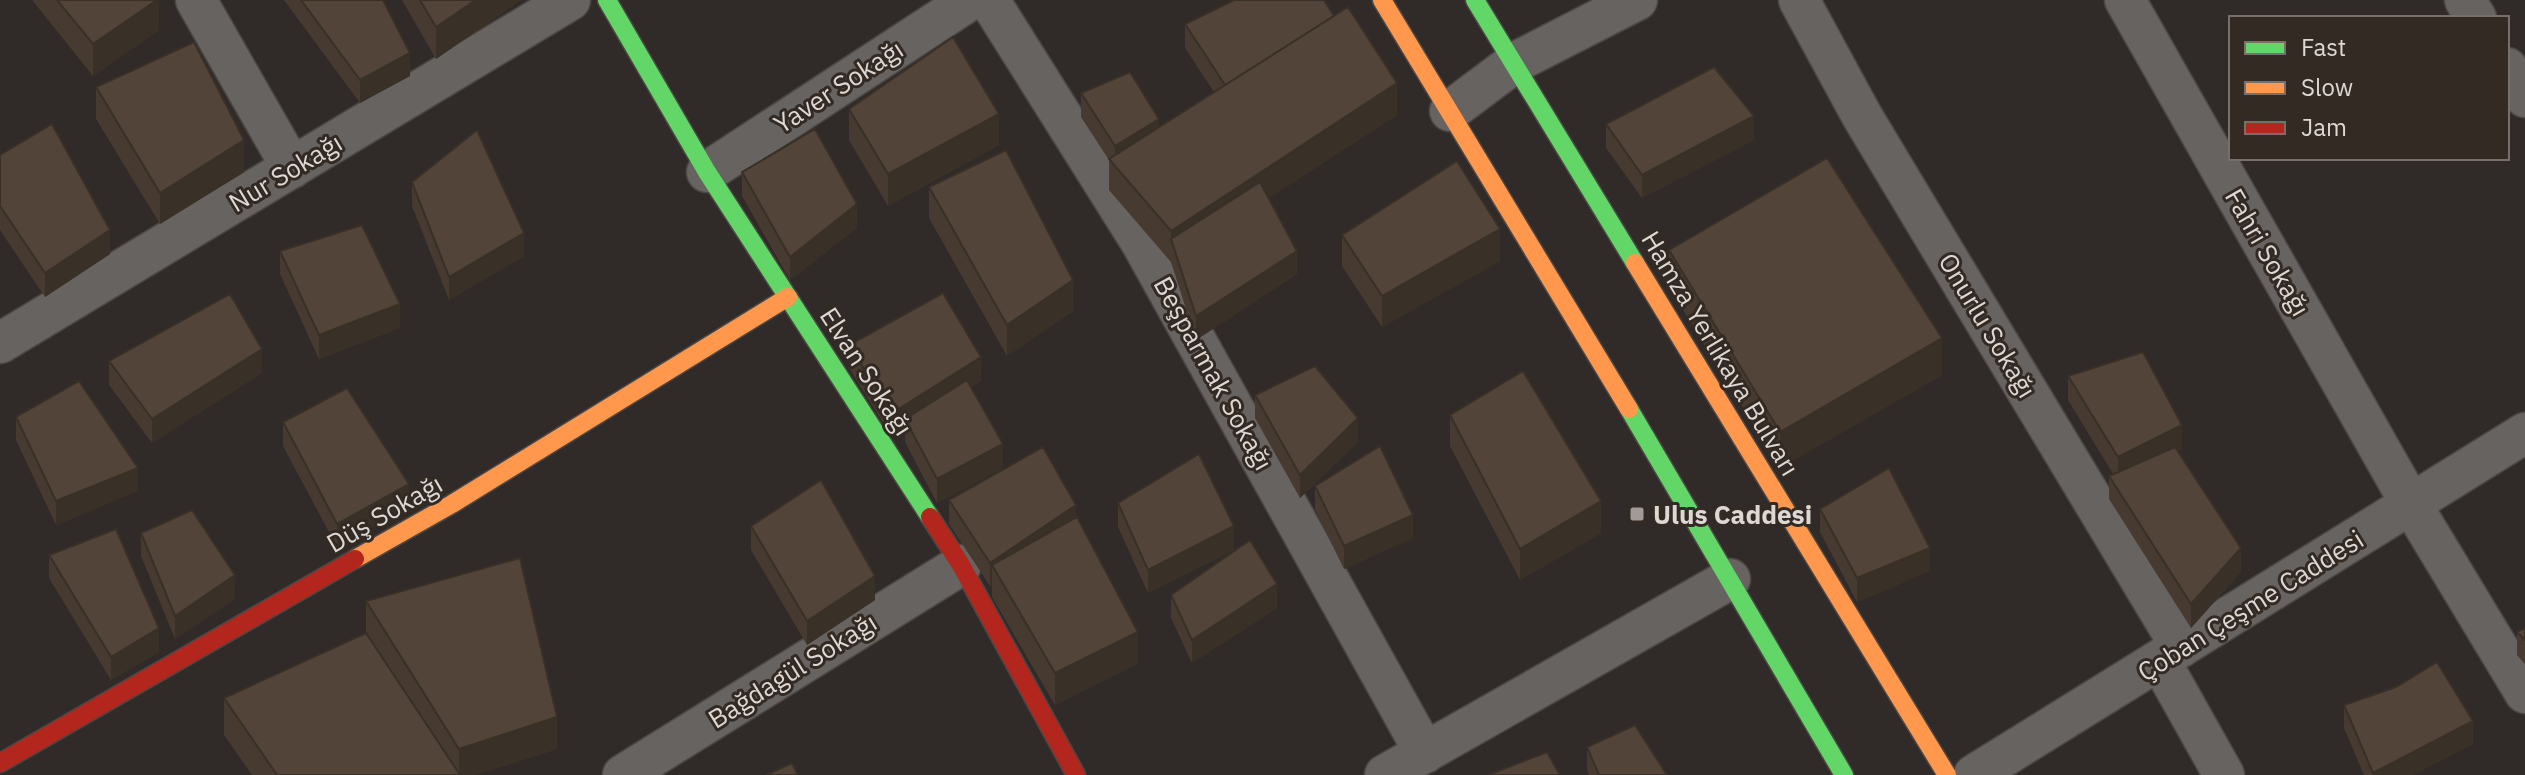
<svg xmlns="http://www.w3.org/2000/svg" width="2525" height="775" viewBox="0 0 2525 775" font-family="'IBM Plex Sans',sans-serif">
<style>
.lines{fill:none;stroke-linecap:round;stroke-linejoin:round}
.street-casing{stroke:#4b4744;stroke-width:43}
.fast-casing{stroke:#4b4744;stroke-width:21}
.slow-casing{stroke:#4b4744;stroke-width:21}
.jam-casing{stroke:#4b4744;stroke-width:21}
.street{stroke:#676361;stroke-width:40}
.fast{stroke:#63d668;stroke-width:18}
.slow{stroke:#ff974d;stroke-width:18}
.jam{stroke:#b3261e;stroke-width:18}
.wall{fill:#473a30}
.shaded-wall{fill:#393027}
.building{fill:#524438;stroke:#393027;stroke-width:2}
.poi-dot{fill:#a19b98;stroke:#332a24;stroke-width:3}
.labels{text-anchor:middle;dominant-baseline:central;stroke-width:6;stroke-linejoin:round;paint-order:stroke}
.street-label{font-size:26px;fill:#ded8d4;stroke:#332a24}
.poi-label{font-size:26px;font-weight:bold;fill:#ded8d4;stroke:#332a24;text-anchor:start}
</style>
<rect width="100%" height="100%" fill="#302b28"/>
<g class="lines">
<g class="street-casing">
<path id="street" d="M196,0L292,168
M989,0L1141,242L1425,753
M1799,0L1862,116L2181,647
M2125,0L2411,504L2525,693
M2465,0L2476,18
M2507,68L2525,97
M1450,111L1514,63L1637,0
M707,172L970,0
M0,343L570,0
M2160,661L2224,775
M623,775L961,565
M1385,775L1730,579
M1974,775L2525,433"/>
</g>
<g class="fast-casing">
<path id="fast" d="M607,0L707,172L930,517
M1475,0L1635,263
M1629,409L1844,775"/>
</g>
<g class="slow-casing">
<path id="slow" d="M1382,0L1629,409
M1635,263L1947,775
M355,559L452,504L788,297"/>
</g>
<g class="jam-casing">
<path id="jam" d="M930,517L961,565L1076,775
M0,763L355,559"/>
</g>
<use href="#street" class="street"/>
<use href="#fast" class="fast"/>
<use href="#slow" class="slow"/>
<use href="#jam" class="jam"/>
</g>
<path class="wall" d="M32,0H159V30L93,76Z
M284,0H383L410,76L360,103Z
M402,0H521L436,59Z
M1185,24L1397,115L1269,198L1297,274L1196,340L1171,262L1109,190V160L1081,117V93L1159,127L1214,92L1185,48Z
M96,87L244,172L160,224L96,119Z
M849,109L999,145L888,206L849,140Z
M1606,124L1754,140L1642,198L1606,148Z
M0,155L110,254L45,297L0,230Z
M742,172L857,228L790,280L742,196Z
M412,182L524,256L449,300L412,206Z
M929,187L1073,311L1007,356L929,218Z
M1342,235L1500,261L1382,327L1342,266Z
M1669,250L1942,375L1780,468L1669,287Z
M280,251L400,328L319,359L280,274Z
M849,345L981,381L971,387L1003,468L937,503L905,442V428L892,437L849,368Z
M109,361L262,373L152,443L109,385Z
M2068,376L2182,449L2177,451L2241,572L2191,628L2109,499V476L2113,474L2068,400Z
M1255,395L1358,442L1300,498L1255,418Z
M1450,415L1601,533L1520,580L1450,446Z
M16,417L138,491L56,525L16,440Z
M283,422L409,507L337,547L283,446Z
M1315,486L1413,538L1344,569L1315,509Z
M949,500L1076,518L1138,663L1055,705L992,597V585L990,586L949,524Z
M1118,503L1234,550L1148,593L1118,527Z
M1820,509L1930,571L1857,602L1820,532Z
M751,526L875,600L807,645L751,550Z
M141,533L235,599L175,639L141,556Z
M49,555L159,652L111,680L49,578Z
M1171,595L1277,608L1192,663L1171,618Z
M366,601L557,749L475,775H252L224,735V698L380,654L366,632Z
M2525,628V664L2517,655V632Z
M2396,687L2473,744L2413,775H2364L2344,728V705Z
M1587,747L1667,775H1589L1587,770Z"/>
<path class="shaded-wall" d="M157,0H159V30L93,76V44Z
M476,0H521L436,59V27Z
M410,53V76L360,103V80Z
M1397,83V115L1177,258L1171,239V231Z
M999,114V145L888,206V174Z
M1754,116V140L1642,198V175Z
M1159,119V142L1115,166V146Z
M244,140V172L160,224V193Z
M857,204V228L790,280V257Z
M1500,229V261L1382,327V296Z
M110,230V254L45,297V273Z
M524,233V256L449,300V277Z
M1297,251V274L1196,340V316Z
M1073,280V311L1007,356V325Z
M400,304V328L319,359V335Z
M1942,338V375L1780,468V432Z
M262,349V373L152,443V419Z
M981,357V381L909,426L905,419V428L892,437V413Z
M1358,418V442L1300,498V475Z
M2182,425V449L2118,480V457Z
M1003,444V468L937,503V479Z
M138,468V491L56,525V501Z
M409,484V507L337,547V524Z
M1601,501V533L1520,580V549Z
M1076,505V528L992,565V585L990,586V563Z
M1413,515V538L1344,569V546Z
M1234,526V550L1148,593V570Z
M1930,548V571L1857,602V578Z
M2241,548V572L2191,628V604Z
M235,575V599L175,639V616Z
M875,576V600L807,645V621Z
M1277,584V608L1192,663V640Z
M159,628V652L111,680V657Z
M1138,632V663L1055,705V673Z
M557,717V749L475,775H459V749Z
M2473,721V744L2413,775H2373V773Z"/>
<path class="building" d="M57,0H157L93,44Z
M301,0H383L410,53L360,80Z
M420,0H476L436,27Z
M1234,0H1324L1334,16L1225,85L1185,24Z
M1348,7L1397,83L1171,231L1109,159Z
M953,37L999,114L888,174L849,109Z
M194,42L244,140L160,193L96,87Z
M1714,67L1754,116L1642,175L1606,124Z
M1130,72L1159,119L1115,146L1081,93Z
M52,124L110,230L45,273L0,206V155Z
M815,129L857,204L790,257L742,172Z
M477,130L524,233L449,277L412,182Z
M1006,150L1073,280L1007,325L929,187Z
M1827,158L1942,338L1780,432L1669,250Z
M1457,161L1500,229L1382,296L1342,235Z
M1260,182L1297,251L1196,316L1171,239Z
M362,225L400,304L319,335L280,251Z
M943,293L981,357L892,413L849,345Z
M230,294L262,349L152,419L109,361Z
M2143,352L2182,425L2118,457L2068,376Z
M1315,366L1358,418L1300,475L1255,395Z
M1523,371L1601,501L1520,549L1450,415Z
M967,380L1003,444L937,479L905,419Z
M79,381L138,468L56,501L16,417Z
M347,388L409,484L337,524L283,422Z
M1380,446L1413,515L1344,546L1315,486Z
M1043,447L1076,505L990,563L949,500Z
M2175,447L2241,548L2191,604L2109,476Z
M1199,454L1234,526L1148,570L1118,503Z
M1889,468L1930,548L1857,578L1820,509Z
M821,480L875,576L807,621L751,526Z
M192,510L235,575L175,616L141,533Z
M1077,517L1138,632L1055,673L992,565Z
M116,529L159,628L111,657L49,555Z
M1250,540L1277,584L1192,640L1171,595Z
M520,558L557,717L459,749L366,601Z
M2525,628V640L2517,632Z
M366,633L460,775H277L224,698Z
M2437,662L2473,721L2373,773L2344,705L2396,687Z
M1635,725L1667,775H1599L1587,747Z
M1547,752L1560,775H1488Z
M792,763L798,775H766Z"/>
<rect class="poi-dot" x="1629" y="506" width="16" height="16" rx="4"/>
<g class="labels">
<g class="street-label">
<text transform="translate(838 86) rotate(-33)">Yaver Sokağı</text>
<text transform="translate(285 172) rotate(-31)">Nur Sokağı</text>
<text transform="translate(2268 252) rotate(60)">Fahri Sokağı</text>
<text transform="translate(1988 325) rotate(59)">Onurlu Sokağı</text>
<text transform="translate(1721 353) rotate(59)">Hamza Yerlikaya Bulvarı</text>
<text transform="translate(867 371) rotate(57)">Elvan Sokağı</text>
<text transform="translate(1214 373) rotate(61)">Beşparmak Sokağı</text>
<text transform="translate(384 513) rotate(-30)">Düş Sokağı</text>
<text transform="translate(2250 605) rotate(-32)">Çoban Çeşme Caddesi</text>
<text transform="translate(792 670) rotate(-32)">Bağdagül Sokağı</text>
</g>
<g class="poi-label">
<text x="1653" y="514">Ulus Caddesi</text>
</g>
</g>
<rect x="2229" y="16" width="280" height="144" fill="#332a24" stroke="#77706a" stroke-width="2"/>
<rect x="2245" y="42" width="40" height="12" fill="#63d668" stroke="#77706a" stroke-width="2"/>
<text x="2301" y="56" font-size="24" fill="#ded8d4">Fast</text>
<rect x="2245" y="82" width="40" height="12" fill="#ff974d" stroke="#77706a" stroke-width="2"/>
<text x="2301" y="96" font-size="24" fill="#ded8d4">Slow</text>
<rect x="2245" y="122" width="40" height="12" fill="#b3261e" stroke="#77706a" stroke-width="2"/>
<text x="2301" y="136" font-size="24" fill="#ded8d4">Jam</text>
</svg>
